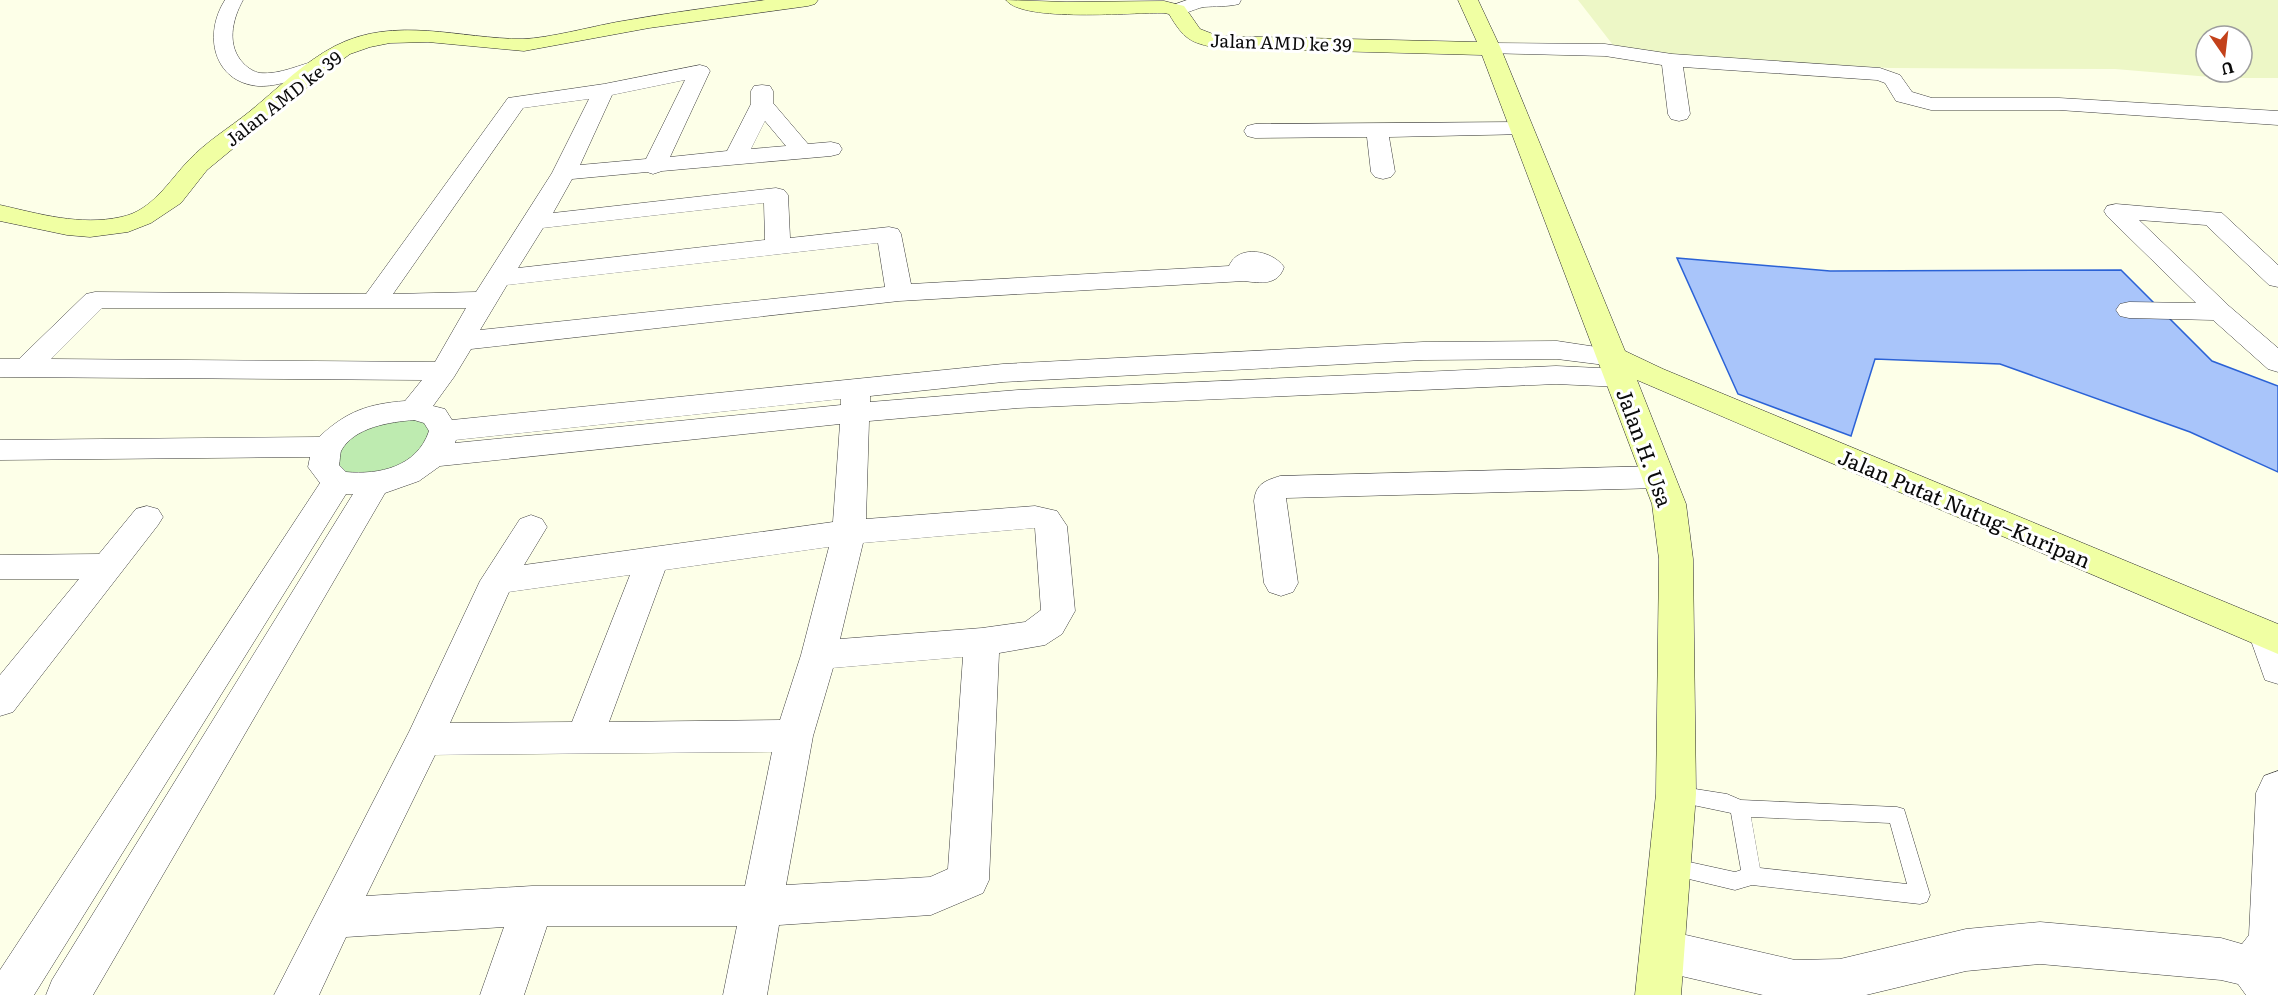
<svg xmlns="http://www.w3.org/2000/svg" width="2278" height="995" viewBox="0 0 2278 995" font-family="Literata,serif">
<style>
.farmland{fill:#edf7c6;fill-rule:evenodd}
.green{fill:#beebb0}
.water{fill:#a9c5fa;stroke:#2b62d6;stroke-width:1.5}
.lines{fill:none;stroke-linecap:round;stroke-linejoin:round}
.lane-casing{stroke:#3d3d3d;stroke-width:1}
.street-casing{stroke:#3d3d3d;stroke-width:1}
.secondary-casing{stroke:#2c2c2c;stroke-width:1}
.lane{fill:#fff;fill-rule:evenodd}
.street{fill:#fff;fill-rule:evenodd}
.secondary{fill:#f0ffa3;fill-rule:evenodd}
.labels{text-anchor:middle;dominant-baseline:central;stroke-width:6;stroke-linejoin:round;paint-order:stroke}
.far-street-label{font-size:18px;fill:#0a0a0a;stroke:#fff}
.street-label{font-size:21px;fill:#0a0a0a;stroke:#fff}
</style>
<rect width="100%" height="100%" fill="#fdffe8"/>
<path class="farmland" d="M1578,0H2278V78H2222L2115,69L1890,68L1667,55L1613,45ZM2206,36H2242V72H2206Z"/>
<path class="green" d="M419,418L448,440L347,491L333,453C369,424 374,423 419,418Z"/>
<path class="water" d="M1677,258L1830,271L2121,270L2212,361L2278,386V472L2190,432L2000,364L1875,359L1851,436L1738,394Z"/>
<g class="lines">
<g class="lane-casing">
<path id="lane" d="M1676,786L1727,794L1741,800L1897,807L1904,809L1930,895L1927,902L1920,904L1752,885L1735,890L1664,873L1661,867L1664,861L1671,858L1735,872L1741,870L1731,813L1669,800L1667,794L1669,788ZM1751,817L1890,823L1907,884L1760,868Z"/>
</g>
<g class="street-casing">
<path id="street" d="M225,0H243C232,20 226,46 244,64C248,68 254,72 260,73C280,75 301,64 319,60L326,62L329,66C324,73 313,75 304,77C290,81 273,87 258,86C213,82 203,34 225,0Z
M1187,0H1241L1239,4C1227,7 1215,6 1204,7C1192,9 1183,17 1170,14L1167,10L1170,6Z
M1490,43L1605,44L1672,54L1880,68L1900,75L1912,92L1932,98H2059L2278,111V125L2059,110H1931L1896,101L1885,83L1877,80L1683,67L1690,114L1687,119L1679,121L1671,119L1668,114L1662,65L1605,56L1483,53L1480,49L1483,45Z
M700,65L707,67L710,71L670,157L727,151L751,104V91L754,86L762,85L770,86L773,91V103L808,144L831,142L839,144L842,149L839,154L831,156L662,171L653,174L647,172L572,179L553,213L776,188L784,190L788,195L790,238L889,227L898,229L901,234L911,284L1229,266C1238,244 1272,250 1284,267C1278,286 1260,283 1244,281L899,301L471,349L454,377L433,406L445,409L452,420L1003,364L1423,342L1557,341L1623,351L1627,357L1623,363L1613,366L1557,359L1423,360L1003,382L870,396V402L1018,390L1556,366L1621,369L1631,372L1635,378L1631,384L1621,387L1556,384L1018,408L869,421L866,519L1035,506L1057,511L1067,526L1075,611L1062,634L1045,645L999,653L989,880L983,893L931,915L779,925L767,995H723L737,926H547L524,995H480L504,927L346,937L319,995H274L409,732L480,581L520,519L531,515L542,519L547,527L524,565L833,522L840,424L440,466L419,481L385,493L93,995H46L52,980L353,494H346L34,995H0V970L320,483L308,467L310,457L0,460V440L319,437C347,411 368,404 405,401L422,380L0,377V359H19L86,294L95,292L366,294L508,98L604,84ZM685,80L646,159L580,165L612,95ZM589,99L552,173L476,292L393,294L523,108ZM765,121L786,146L751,149ZM764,203L765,240L518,268L543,228ZM878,243L885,287L480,330L507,285ZM102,308H466L435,362L51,359ZM841,399V405L455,443L456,440ZM414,420L424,423L429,431C417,467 379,475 346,472L339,465C340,461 340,454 341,451C354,427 390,422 414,420ZM1035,528L1041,610L1025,622L982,628L840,639L863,543ZM829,547L801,655L780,720L609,722L665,570ZM630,575L572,722L450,723L509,592ZM963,657L948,869L930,877L786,885L813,736L833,668ZM772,752L745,886H532L366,896L435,755Z
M1522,122L1530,124L1533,129L1530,134L1389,137L1395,172L1391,177L1383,179L1375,177L1371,172L1367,137L1255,138L1247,136L1244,131L1247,126L1255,124Z
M2116,204L2222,213L2278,265V287L2269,285L2206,225L2139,220L2229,306L2278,348V372L2268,369L2213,320L2129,318L2120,316L2116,310L2120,304L2129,302L2196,303L2107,216L2104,211L2107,206Z
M1659,466L1670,469L1674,477L1670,485L1659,488L1286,498L1298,583L1293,592L1281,596L1269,592L1264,583L1254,501C1256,484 1264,481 1280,476Z
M147,506L158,509L163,517L158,525L13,712L0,716V675L79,579H0V555L99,554L136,509Z
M2266,621L2278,625V684L2265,680L2249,635L2254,625Z
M2278,771V995H2246L2238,984L2221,980L2040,964L1966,971L1866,995H1763L1664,972L1649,966L1643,951L1649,936L1664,930L1795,960L1840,959L1966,929L2040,922L2221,938L2242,944L2249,935L2256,793L2264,776Z"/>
</g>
<g class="secondary-casing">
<path id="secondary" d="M765,0H818L815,4L808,6L649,28L524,51L428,42L390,43L370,47L350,54L327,71L207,170L181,203L151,223L128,232L90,237L67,235L0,221V205C40,214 80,226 121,217C152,211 169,181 189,160C206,142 229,128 249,112C276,90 304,62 335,46C395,15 460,39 523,39C549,38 590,27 617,22C666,13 715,7 765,0Z
M1006,0L1066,2L1164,1L1184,6L1200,29L1218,36L1477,42L1458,0H1478L1501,49L1625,351L1663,369L2278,624V654L1637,380L1686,504L1693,559L1696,794L1681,995H1635L1656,794L1659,559L1652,504L1482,55L1218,48C1190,43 1184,39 1169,14L1164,13C1135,12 1022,23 1006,0Z"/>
</g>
<use href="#lane" class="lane"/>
<use href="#street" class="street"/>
<use href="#secondary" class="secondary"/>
</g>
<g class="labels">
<g class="far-street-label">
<text transform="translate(1281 42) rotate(2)">Jalan AMD ke 39</text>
<text transform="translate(283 98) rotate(-38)">Jalan AMD ke 39</text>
</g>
<g class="street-label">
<text transform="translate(1646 447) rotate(70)">Jalan H. Usa</text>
<text transform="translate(1965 507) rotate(23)">Jalan Putat Nutug–Kuripan</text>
</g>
</g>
<g transform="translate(2224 54) rotate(166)"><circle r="28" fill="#ffffff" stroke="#9d9d9d" stroke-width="1.5"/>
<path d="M0-4.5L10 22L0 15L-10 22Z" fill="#c3411a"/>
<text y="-9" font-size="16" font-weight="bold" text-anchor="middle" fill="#0a0a0a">U</text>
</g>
</svg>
